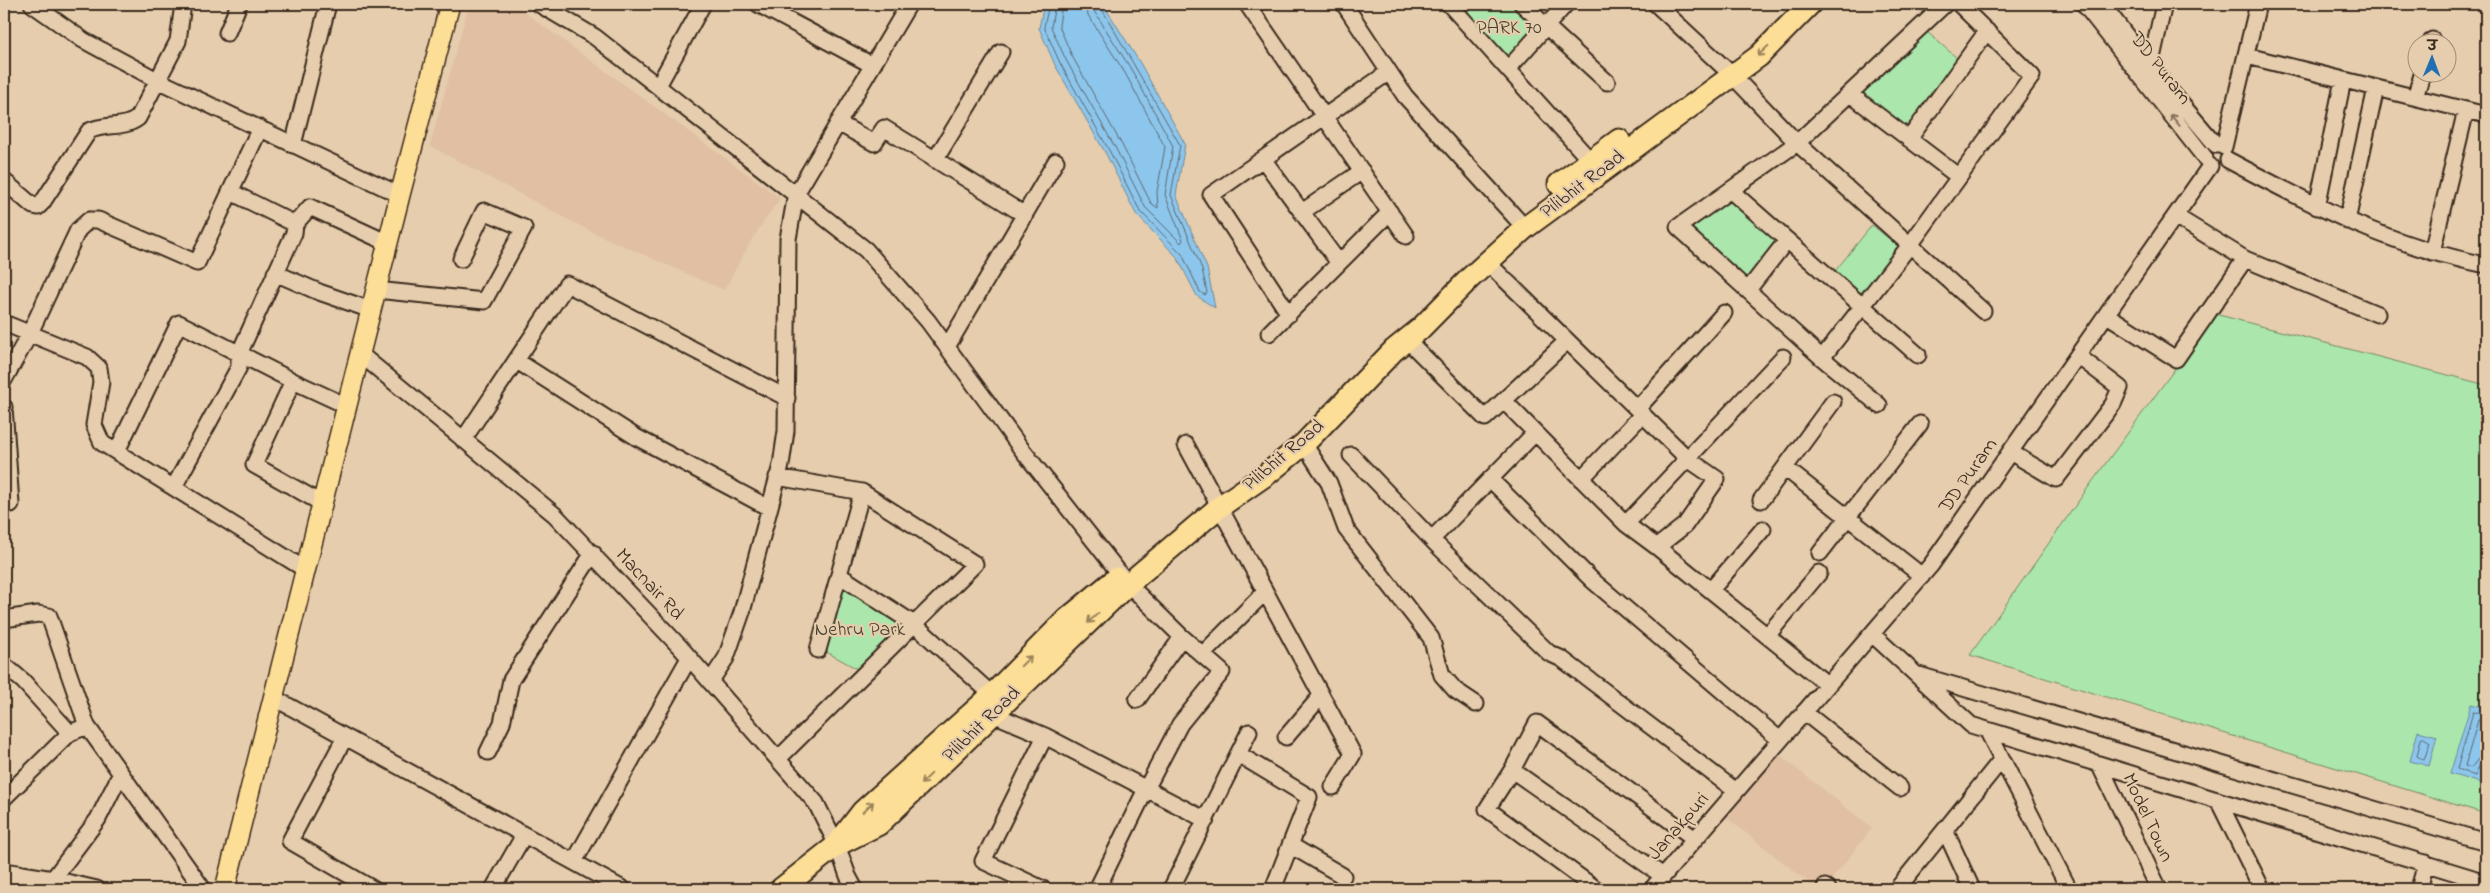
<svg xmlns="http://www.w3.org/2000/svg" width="2490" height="893" viewBox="0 0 2490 893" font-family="'Indie Flower','Playpen Sans Deva',sans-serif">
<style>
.built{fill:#e0bfa2}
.green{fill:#abe6ac;stroke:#738865}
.water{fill:#8dc6ec;stroke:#6c889a}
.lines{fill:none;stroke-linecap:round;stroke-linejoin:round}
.shore{stroke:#5c6870;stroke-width:1}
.minor-casing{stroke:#3b2a1e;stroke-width:19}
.major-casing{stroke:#3b2a1e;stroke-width:22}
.highway-casing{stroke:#3b2a1e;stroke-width:25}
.minor{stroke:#e5cdad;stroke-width:15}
.major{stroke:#fcde96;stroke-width:19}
.highway{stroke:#fcde96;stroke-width:21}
.oneway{stroke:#9c845a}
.oneway2{stroke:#88735e}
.labels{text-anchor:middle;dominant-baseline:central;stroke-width:4.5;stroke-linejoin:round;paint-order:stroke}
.park-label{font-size:20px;fill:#463d2c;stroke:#e5cdad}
.street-label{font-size:20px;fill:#3b2a1e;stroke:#e5cdad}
</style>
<rect width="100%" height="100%" fill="#e5cdad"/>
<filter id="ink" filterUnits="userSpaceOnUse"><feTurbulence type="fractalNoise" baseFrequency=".02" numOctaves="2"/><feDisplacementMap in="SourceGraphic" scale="10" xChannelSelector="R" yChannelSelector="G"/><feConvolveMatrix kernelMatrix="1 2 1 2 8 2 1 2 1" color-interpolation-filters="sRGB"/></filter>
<g filter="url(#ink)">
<path class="built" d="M469,4H513L780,198L752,239L724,290L590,231L430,146Z
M1778,754L1872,828L1824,889H1817L1727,818Z"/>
<path class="green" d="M1460,4H1515L1540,28L1508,61Z
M1926,31L1958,59L1907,129L1863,93Z
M1730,201L1775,241L1746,284L1688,230Z
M1872,225L1898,246L1860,297L1832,275Z
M2215,314L2486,385V814L1970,655L2092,482Z
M841,582L910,625L861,671L823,650Z"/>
<path class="water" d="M1044,4H1103L1140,63L1185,144L1176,195L1207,268L1215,308L1197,296L1177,257L1136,214L1106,154L1055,65L1039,28Z
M2471,704L2486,708V761L2480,783L2450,774Z
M2418,731L2437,736L2429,766L2410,761Z"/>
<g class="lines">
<path class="shore" d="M1049,4L1044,27L1060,63L1110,152L1140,211L1182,254L1200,292L1205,295L1207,292L1202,269L1171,195L1180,145L1099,4
M1055,4L1051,27L1066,60L1116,149L1145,207L1181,243L1183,240L1165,195L1173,146L1131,69L1094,11L1093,4
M1062,4L1059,26L1072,56L1122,145L1151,203L1158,208L1157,192L1165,147L1125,73L1088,15L1085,4
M2486,713L2473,712L2457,769L2475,776L2480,765L2486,763
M2486,719L2478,720L2465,766L2471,768L2478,759L2486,757
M2424,738L2430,742L2424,760L2417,756L2421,739Z"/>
<g class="minor-casing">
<path id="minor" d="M32,4L83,40L157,80L400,195
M539,4L595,37L866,250L928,321L1020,447L1128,584L1182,637L1222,672L1180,724L1146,789L1097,889
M758,4L872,65
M1247,4L1406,236
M1344,4L1405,96L1525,228
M1449,4L1597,168
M1522,4L1607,82
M1656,4L1731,74L1797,143L1983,311
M2084,4L2205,158
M2102,4L2150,67L2216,145
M227,33L239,4
M2431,42L2432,40
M2247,56L2486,115
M2150,67L2164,4
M1508,69L1566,4
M658,86L703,4
M1850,94L1959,177
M2415,97L2423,72
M838,123L874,143L884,128L1025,215
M1909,139L1987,31
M293,145L328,4
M2224,147L2258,4
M1263,159L1339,263
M935,160L1001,52
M2228,160C2314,206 2390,246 2486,265
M4,181L33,206L38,207L42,203L89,131C105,123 124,129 138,118L178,41L183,4
M1730,190L1918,355
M231,192L295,224
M2317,207L2343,80
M1302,212L1362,171
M2175,216L2245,259L2377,314
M2347,221L2376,88
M2432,252L2466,110
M1488,263L1688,459L1717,479L1685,525L1657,547L1626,524L1504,401
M275,273L319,292L371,310
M376,290L484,301L524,228L484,211L461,259
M1748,290L1787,240
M1289,314L1211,195L1389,72
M2107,315L2176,359L2245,259
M4,323L87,357L99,368L101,382L94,425L102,443L306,570
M1269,333L1390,212
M1406,339L1485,418L1567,341
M947,347L1056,161
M360,354L555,515L680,647L816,803L837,845L848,876L855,889
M1822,358L1910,245L2032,76L1959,4
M517,361L636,437L769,508
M4,380L29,335L78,230L89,220H98L197,263L260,128
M293,381L254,465L323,504
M1879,405L1822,358L1678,227L1797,143L1945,4
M4,407L11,504
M1637,409L1724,313
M463,440L567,284L787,398
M1304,444L1329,483L1346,529L1431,638L1442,675L1455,690L1476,704
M1186,445L1353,754L1333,787
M117,451L179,323L293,381L347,406
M2010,452L2056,479L2113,404L2120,388L2078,356
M1351,455L1436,544L1549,653L1562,659L1736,791
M1785,468L1922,576
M777,477L862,492L975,564L779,758
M1490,479L1592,580L1780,740
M1581,479L1642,415
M174,487L239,367V354L294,233L295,224L310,207L388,243
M1761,500L1833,402
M1626,524L1783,357
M1432,539L1535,433
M1657,547L1828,685
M1820,553L1920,424
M839,575L914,624L998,700
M1711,590L1763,529
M4,619L38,614L49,616L87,726L203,889
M1872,634L1971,725L2486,882
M1767,636L1819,573
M818,650L862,492
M1202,655L1265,592
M4,665L23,681L70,733
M1919,675L2486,842
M710,682L726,658L742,612L781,465L786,431L788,239L796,194L909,4
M274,698L623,889
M1137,700L1182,637
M1804,712L1900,788
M993,714L1045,736L1206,820
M1987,730L2069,889
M345,737L290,841L373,889
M1286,737L1321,696
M488,752L502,723L511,680L593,553
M1238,754L1309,797L1273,889
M2099,764L2159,889
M1512,770L1663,876
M4,798L70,733L87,726
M2218,800L2262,889
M1945,830L1972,889
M1290,845L1343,876
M574,862L689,658
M4,871L53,879L97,889
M53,879L98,819L120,775
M1825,887L1828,889
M7,889L19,873
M493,889L524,835
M1043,889L983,861L1045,736
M1171,889L1249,732
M1596,889L1487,809L1512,770L1537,723L1695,839
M1652,889L1931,565L2210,166
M1897,889L2002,759
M2419,889L2426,863"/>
</g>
<g class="major-casing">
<path id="major" d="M225,889L400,195L450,4"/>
</g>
<g class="highway-casing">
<path id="highway" d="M1559,184L1619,140
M839,842L863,811L992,695L1066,620L1117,578
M781,889L837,845L879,824L1128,584L1218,508L1267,474L1304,444L1394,350L1420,329L1470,278L1525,228L1759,56L1810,4"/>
</g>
<use href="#minor" class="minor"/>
<use href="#major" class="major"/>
<use href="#highway" class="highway"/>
</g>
<defs><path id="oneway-shaft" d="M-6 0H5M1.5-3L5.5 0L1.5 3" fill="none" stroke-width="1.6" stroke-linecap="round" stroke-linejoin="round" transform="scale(1.25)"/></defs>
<g class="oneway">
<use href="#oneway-shaft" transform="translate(1763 51) rotate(136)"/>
<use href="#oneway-shaft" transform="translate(1093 618) rotate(137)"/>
<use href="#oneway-shaft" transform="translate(1026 661) rotate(-45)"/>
<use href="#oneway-shaft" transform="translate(926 779) rotate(136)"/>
<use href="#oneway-shaft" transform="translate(868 807) rotate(-43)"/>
</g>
<use class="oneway2" href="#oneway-shaft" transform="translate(2175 120) rotate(-129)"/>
</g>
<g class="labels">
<g class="park-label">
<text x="1509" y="28">PARK 70</text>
<text x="860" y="630">Nehru Park</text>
</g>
<g class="street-label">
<text transform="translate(2160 69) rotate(52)">DD Puram</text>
<text transform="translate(1583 185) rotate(-37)">Pilibhit Road</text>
<text transform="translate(1284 456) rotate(-40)">Pilibhit Road</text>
<text transform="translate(1969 476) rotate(-55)">DD Puram</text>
<text transform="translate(649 585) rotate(47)">Macnair Rd</text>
<text transform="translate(982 725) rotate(-44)">Pilibhit Road</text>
<text transform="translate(2147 818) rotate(65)">Model Town</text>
<text transform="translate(1679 827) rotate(-49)">Janakpuri</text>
</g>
</g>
<rect width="2490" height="893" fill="none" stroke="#e5cdad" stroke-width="20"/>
<rect x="10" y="10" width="2470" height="873" fill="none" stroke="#3b2a1e" stroke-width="2" filter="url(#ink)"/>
<g transform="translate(2432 58) rotate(1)"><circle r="24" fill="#e5cdad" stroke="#a18c74"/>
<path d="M0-4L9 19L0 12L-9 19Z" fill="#1f6fb2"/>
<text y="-8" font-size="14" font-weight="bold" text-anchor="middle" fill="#3b2a1e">उ</text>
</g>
</svg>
